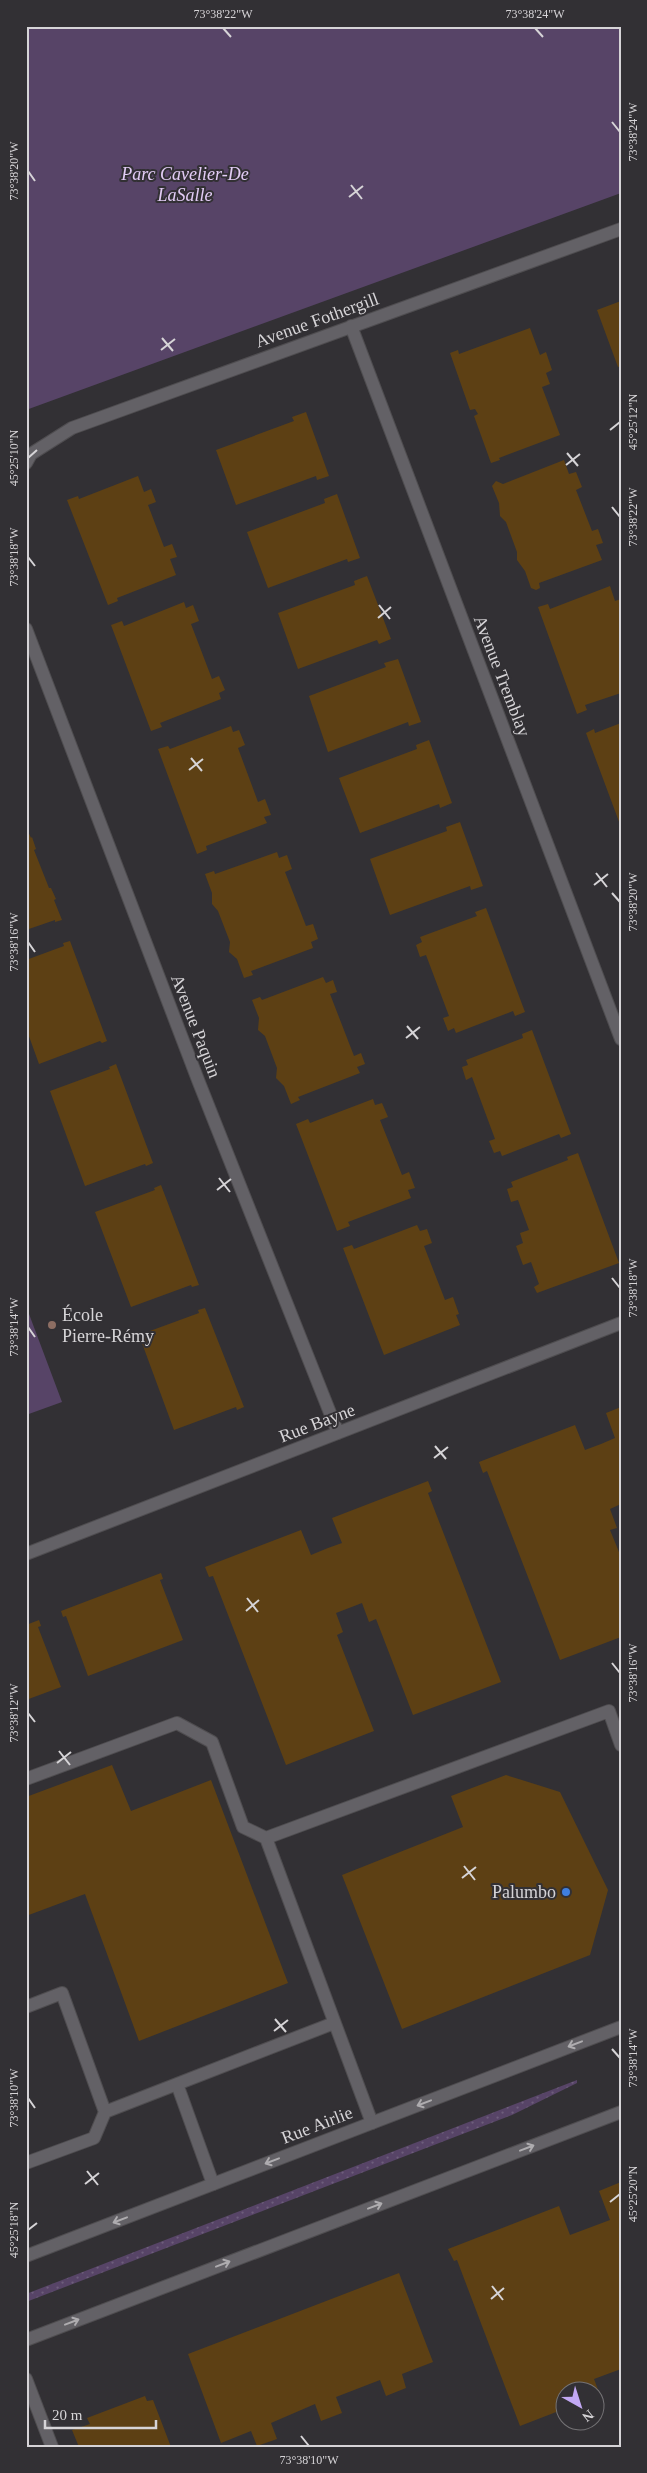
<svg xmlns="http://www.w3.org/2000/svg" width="647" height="2473" viewBox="0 0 647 2473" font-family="'Times New Roman',serif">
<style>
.grass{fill:url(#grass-dots)}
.park{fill:#574467}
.building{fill:#5d4014}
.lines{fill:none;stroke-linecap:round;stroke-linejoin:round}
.lane-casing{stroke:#4f4d50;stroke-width:14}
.street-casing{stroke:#4f4d50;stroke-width:14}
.secondary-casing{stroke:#4f4d50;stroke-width:14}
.lane{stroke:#636166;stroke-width:12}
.street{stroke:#636166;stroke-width:12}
.secondary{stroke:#636166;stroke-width:12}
.oneway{stroke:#aeacaf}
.ticks{fill:none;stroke:#d6d4d7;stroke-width:2}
.education-dot{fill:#8d6e63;stroke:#323034;stroke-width:2}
.shop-dot{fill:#3f7fe0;stroke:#323034;stroke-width:2}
.labels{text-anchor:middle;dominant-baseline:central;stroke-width:4;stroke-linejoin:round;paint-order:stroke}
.park-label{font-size:18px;font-style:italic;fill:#e2ccf5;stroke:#323034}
.street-label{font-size:18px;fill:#d6d4d7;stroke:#323034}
.poi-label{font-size:18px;fill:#d6d4d7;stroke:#323034;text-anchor:start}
.neatline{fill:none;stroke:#d6d4d7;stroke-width:2}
.ticks-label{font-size:12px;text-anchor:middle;fill:#d6d4d7}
</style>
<defs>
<pattern id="grass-dots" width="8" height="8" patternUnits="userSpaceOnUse" patternTransform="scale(1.25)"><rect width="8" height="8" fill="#574467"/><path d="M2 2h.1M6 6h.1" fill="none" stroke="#6e5e7c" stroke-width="1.8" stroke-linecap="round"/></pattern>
</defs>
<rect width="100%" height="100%" fill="#323034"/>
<path class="grass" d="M577,2080V2083L512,2115L26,2302V2294Z"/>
<path class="park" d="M26,26H621V193L26,410Z
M26,1306L62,1402L26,1415Z"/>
<path class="building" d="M621,301V366L618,367L597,310Z
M530,328L540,355L546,352L552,370L546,373L550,384L542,387L560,435L499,458L500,460L491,463L474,416L478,414L475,409L470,410L450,353L458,350L459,354Z
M306,412L329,476L317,480L316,476L236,505L216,450L294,421L292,417Z
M564,460L569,474L576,472L582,487L576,490L592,531L598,529L603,543L596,545L602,560L539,583L540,588L536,590L531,588L525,571L517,560V552L506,522L500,516L499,503L492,486L496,481L503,484Z
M138,476L144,492L151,489L156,502L148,505L164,547L172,544L177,557L170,559L176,575L117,598L118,601L108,605L67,500L78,496L79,499Z
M337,494L360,558L348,562L347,559L268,588L247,532L325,503L324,499Z
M367,576L391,639L379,644L377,640L298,669L278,613L355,585L354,581Z
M610,586L615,601L621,599V693L585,705L587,710L577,714L538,607L548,604L550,609Z
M184,602L186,608L193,605L199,621L191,624L212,679L219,676L225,690L219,693L221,699L160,723L162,727L151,731L111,625L122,621L124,626Z
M398,659L421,722L409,726L408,722L328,752L309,696L386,667L384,663Z
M621,723V827L586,733L594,729L595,733Z
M231,726L233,732L239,730L245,745L238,748L258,802L265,799L271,815L264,817L267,823L206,846L207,850L197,854L158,749L168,746L170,749Z
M429,740L452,803L440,808L439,804L360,833L339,778L417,749L416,745Z
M460,822L483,886L471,890L470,886L390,915L370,859L447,831L446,827Z
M26,827L31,838L32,837L36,849L34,850L49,888H51L56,899L54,900L62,920L55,922V920L26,930Z
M277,852L279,858L287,855L292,869L285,872L306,926L313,924L318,939L311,942L313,948L251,971L253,975L244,978L237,959L229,952L230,942L218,911L212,904V893L205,874L214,871L215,874Z
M486,908L525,1012L515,1016L513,1011L456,1033L454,1028L448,1031L443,1018L449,1016L426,955L420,957L416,945L422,942L420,937L477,916L475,912Z
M70,941L107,1041L102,1043L100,1041L39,1064L26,1028V960L64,946L63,943Z
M323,977L326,983L333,980L337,992L330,994L354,1056L361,1053L365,1064L357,1067L360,1073L298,1097L300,1100L291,1104L284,1086L276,1078L277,1068L265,1036L258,1030L259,1018L252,1000L260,997L262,1000Z
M532,1030L571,1134L561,1138L559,1134L502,1156L500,1151L494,1153L489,1141L495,1139L472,1077L466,1080L462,1067L468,1065L466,1060L523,1038L522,1034Z
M116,1064L153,1163L146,1166L145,1164L85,1186L50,1091L110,1069L109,1067Z
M373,1099L375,1105L382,1103L388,1117L380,1120L402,1175L409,1172L415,1188L408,1190L411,1198L348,1222L350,1226L337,1231L296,1124L308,1119L310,1123Z
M578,1153L619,1263L537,1293L534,1287L539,1284L531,1262L523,1265L516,1246L523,1243L520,1233L529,1230L518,1200L511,1202L507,1189L513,1187L511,1182L568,1160L567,1157Z
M161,1185L199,1285L192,1287L191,1285L131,1307L95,1212L155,1190L154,1188Z
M417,1225L420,1231L427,1229L432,1243L424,1246L445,1300L453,1297L459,1314L456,1315L460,1325L384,1355L343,1248L352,1245L354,1249Z
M205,1308L244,1407L237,1410L236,1407L174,1430L139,1335L199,1313L198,1310Z
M621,1407V1504L610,1509L617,1528L610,1530L621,1557V1637L560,1660L487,1471L483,1473L479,1462L575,1425L585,1450L601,1444L615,1438L606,1413Z
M428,1481L432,1491L428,1493L501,1682L413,1715L376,1619L369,1622L362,1603L336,1613L343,1632L337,1635L374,1731L286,1765L213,1576L209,1577L205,1567L301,1530L311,1555L328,1548L342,1543L332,1518Z
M161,1573L163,1579L160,1580L183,1640L88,1676L66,1616L63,1617L61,1611Z
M39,1620L41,1626L38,1627L61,1687L26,1700V1625Z
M112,1765L131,1811L211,1780L288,1983L139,2041L85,1894L26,1916V1797Z
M506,1775L560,1792L608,1890L590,1955L402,2029L342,1875L463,1827L451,1796Z
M621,2182V2369L594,2379L600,2395L594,2398V2390H564V2409L520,2426L457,2260L454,2261L448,2249L559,2206L570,2235L610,2220L599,2191Z
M399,2273L433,2362L402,2374L406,2388L386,2396L380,2380L336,2397L342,2413L321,2421L315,2404L271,2423L277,2439L257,2446L251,2431L221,2443L188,2354Z
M145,2396L147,2401L153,2400L171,2447H79L72,2430L90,2424L87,2418Z"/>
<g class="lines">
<g class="lane-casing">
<path id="lane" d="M26,1779L177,1723L212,1742L243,1827L266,1838
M26,2007L62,1993L105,2112L177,2084
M372,2123L266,1838L609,1711L621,1745
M26,2163L94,2138L105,2112
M213,2184L177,2084L334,2023
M26,2379L52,2447"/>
</g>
<g class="street-casing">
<path id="street" d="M351,326L621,1039
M26,463L31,454L72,428L621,229
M26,629L198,1080L338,1433
M26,1554L621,1323"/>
</g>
<g class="secondary-casing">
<path id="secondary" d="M26,2256L621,2027
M26,2340L621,2112"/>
</g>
<use href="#lane" class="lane"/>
<use href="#street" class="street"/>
<use href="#secondary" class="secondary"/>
</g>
<defs><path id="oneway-shaft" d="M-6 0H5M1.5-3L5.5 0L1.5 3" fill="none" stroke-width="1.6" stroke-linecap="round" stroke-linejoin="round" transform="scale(1.25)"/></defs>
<g class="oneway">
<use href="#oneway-shaft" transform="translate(575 2044) rotate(159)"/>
<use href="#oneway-shaft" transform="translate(424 2103) rotate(159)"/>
<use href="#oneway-shaft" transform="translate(527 2148) rotate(-21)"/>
<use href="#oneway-shaft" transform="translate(272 2161) rotate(159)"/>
<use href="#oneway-shaft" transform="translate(375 2206) rotate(-21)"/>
<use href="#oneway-shaft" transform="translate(120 2220) rotate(159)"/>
<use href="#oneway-shaft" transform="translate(223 2264) rotate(-21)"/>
<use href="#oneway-shaft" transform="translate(72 2322) rotate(-21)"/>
</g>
<path class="ticks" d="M223,28L231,37M535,28L543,37M612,122L620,132M28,171L35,181M351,185L362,199M349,197L363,186M162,338L173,351M161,350L175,339M610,430L620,422M567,453L578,466M28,458L37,450M566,465L580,454M612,507L620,517M28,557L35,566M379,605L390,619M378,618L391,607M191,758L202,771M189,770L203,759M596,873L607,887M594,885L608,874M612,893L620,902M28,942L35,952M407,1026L418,1039M406,1038L420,1027M219,1178L230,1192M217,1190L231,1179M612,1278L620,1288M28,1327L35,1337M435,1446L446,1459M434,1458L448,1447M247,1598L258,1612M246,1611L259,1600M612,1663L620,1673M28,1713L35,1722M59,1751L70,1765M57,1763L71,1752M464,1866L475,1880M462,1878L476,1867M275,2019L286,2032M274,2031L288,2020M612,2049L620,2058M28,2098L35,2108M87,2171L98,2185M85,2184L99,2173M610,2202L620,2194M28,2230L37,2223M492,2286L503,2300M491,2299L504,2288M301,2436L309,2446"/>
<circle class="education-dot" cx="52" cy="1325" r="5"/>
<circle class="shop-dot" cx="566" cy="1892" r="5"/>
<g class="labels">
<g class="park-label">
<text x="185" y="174">Parc Cavelier-De<tspan x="185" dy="21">LaSalle</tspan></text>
</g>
<g class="street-label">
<text transform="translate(317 320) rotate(-20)">Avenue Fothergill</text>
<text transform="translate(502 676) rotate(69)">Avenue Tremblay</text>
<text transform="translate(196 1026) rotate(69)">Avenue Paquin</text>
<text transform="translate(317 1423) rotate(-21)">Rue Bayne</text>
<text transform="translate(317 2125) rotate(-21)">Rue Airlie</text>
</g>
<g class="poi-label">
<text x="62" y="1315">École<tspan x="62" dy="21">Pierre-Rémy</tspan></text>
<text x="556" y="1892" text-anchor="end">Palumbo</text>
</g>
</g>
<rect width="647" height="2473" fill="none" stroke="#323034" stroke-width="55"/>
<g transform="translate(580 2406) rotate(141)"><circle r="24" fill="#323034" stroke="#747275"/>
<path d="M0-4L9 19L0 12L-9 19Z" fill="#c2a8f3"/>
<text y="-8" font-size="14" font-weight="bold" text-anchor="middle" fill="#d6d4d7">N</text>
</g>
<path d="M45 2420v8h111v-8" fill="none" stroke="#d6d4d7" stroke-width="2.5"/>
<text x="52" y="2420" font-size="15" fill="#d6d4d7" stroke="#323034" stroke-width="4" paint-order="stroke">20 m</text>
<rect x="28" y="28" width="592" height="2418" class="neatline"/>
<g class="ticks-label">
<text x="223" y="18">73°38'22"W</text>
<text x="535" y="18">73°38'24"W</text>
<text transform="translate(633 132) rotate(-90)" y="4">73°38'24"W</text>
<text transform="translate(14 171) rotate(-90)" y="4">73°38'20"W</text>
<text transform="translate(633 422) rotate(-90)" y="4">45°25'12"N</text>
<text transform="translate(14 458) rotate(-90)" y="4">45°25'10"N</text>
<text transform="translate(633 517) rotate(-90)" y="4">73°38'22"W</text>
<text transform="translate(14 557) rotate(-90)" y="4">73°38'18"W</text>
<text transform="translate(633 902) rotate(-90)" y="4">73°38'20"W</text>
<text transform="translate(14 942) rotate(-90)" y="4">73°38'16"W</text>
<text transform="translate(633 1288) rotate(-90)" y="4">73°38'18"W</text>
<text transform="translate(14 1327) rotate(-90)" y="4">73°38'14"W</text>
<text transform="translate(633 1673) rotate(-90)" y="4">73°38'16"W</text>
<text transform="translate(14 1713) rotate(-90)" y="4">73°38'12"W</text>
<text transform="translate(633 2058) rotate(-90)" y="4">73°38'14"W</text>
<text transform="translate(14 2098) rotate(-90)" y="4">73°38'10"W</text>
<text transform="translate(633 2194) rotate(-90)" y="4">45°25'20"N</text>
<text transform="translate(14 2230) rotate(-90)" y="4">45°25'18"N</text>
<text x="309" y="2464">73°38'10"W</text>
</g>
</svg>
